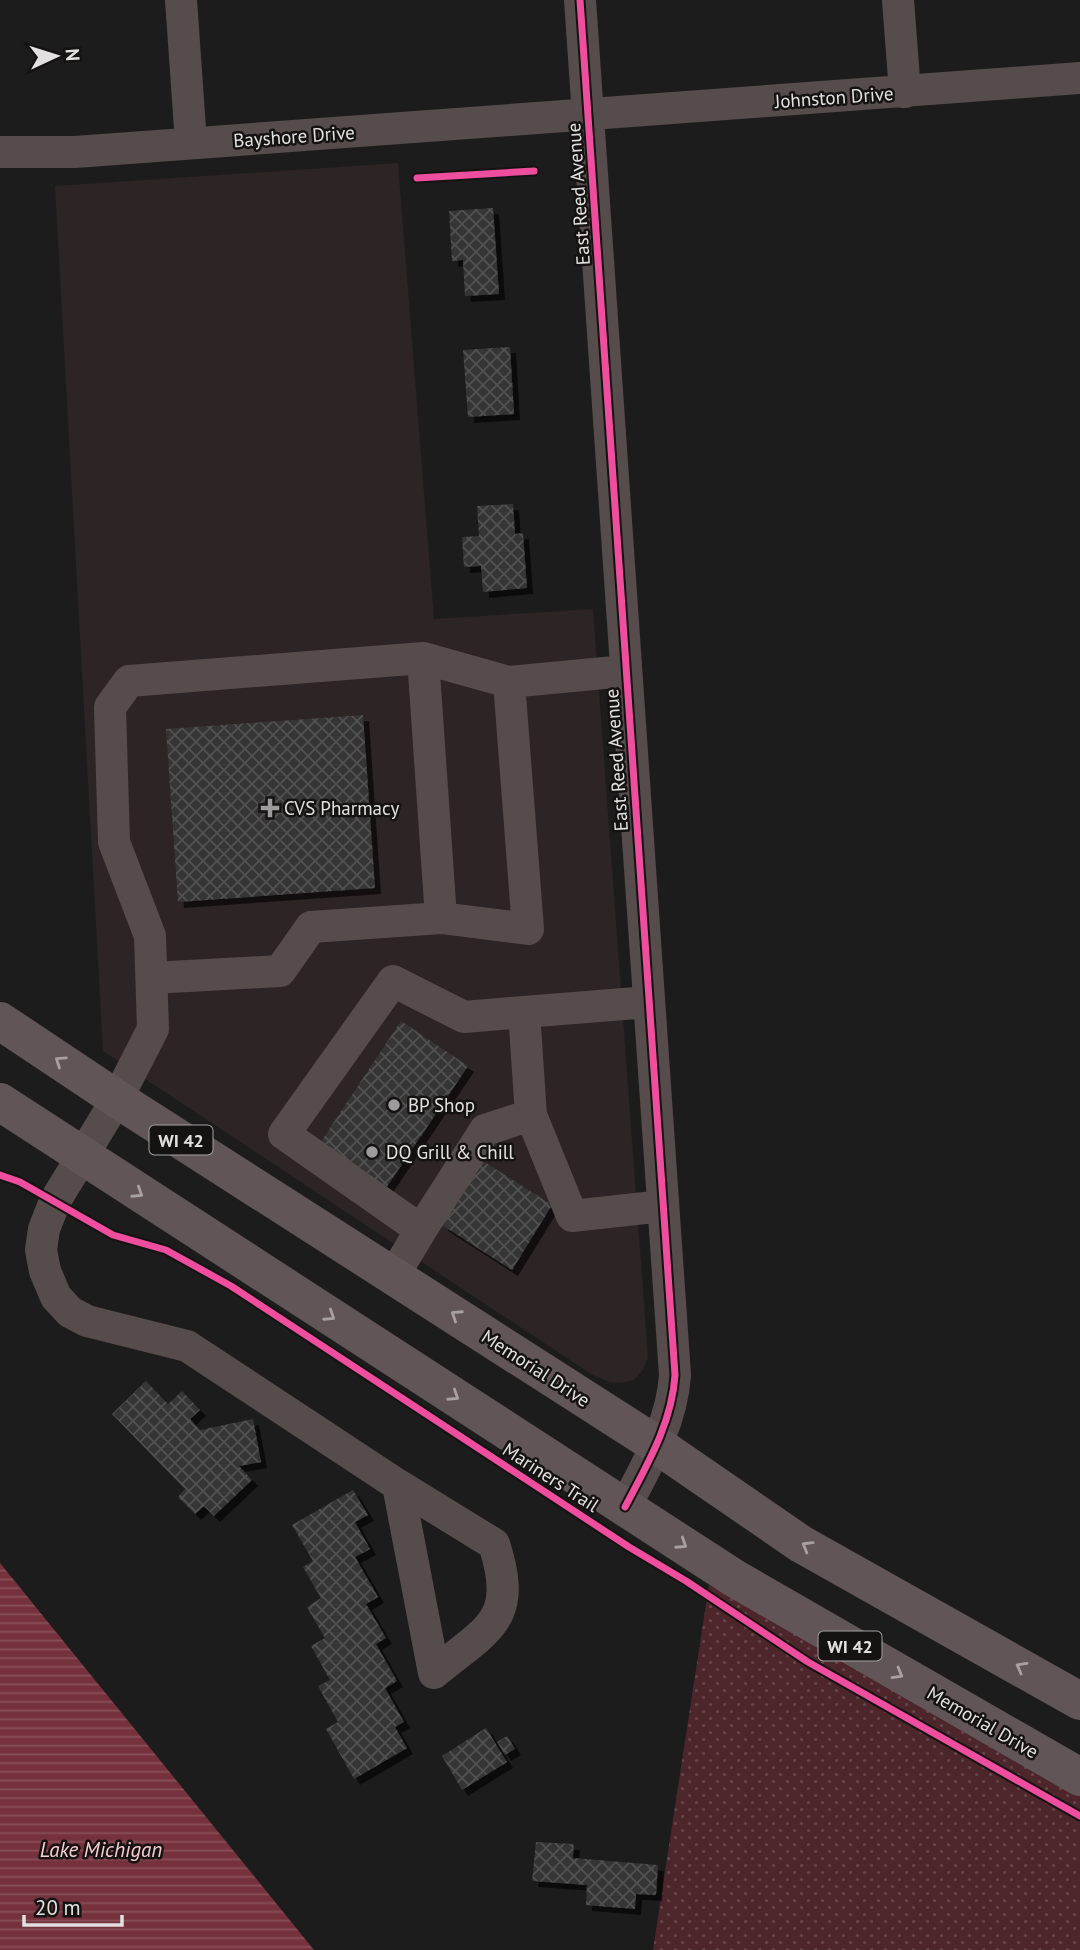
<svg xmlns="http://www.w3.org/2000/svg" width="1080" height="1950" viewBox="0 0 1080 1950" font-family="'PT Sans',sans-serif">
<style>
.built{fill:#2c2425}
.garden{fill:url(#garden-dots)}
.water{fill:url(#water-rules)}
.building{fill:url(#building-cross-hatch);filter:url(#shadow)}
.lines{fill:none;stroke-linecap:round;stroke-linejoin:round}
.minor{stroke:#564c4c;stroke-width:32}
.major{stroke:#615557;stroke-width:38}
.cycleway-casing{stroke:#151212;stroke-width:11}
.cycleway{stroke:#ef4d9e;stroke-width:7}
.oneway{stroke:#a8a1a2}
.poi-dot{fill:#9d9b9b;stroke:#151212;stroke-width:2.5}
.labels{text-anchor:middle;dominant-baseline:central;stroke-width:5;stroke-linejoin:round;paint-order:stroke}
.shield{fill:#151212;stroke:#a4a2a2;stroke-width:2}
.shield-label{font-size:18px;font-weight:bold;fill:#e2e0e0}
.street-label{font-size:19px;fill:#e2e0e0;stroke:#151212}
.poi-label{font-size:19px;fill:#e2e0e0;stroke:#151212;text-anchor:start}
.water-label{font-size:21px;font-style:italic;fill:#fbccd0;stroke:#151212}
</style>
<defs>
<pattern id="garden-dots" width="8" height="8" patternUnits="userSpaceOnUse" patternTransform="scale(1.75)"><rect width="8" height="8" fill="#4d262c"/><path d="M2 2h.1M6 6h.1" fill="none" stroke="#66454a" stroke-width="1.8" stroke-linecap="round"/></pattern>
<pattern id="water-rules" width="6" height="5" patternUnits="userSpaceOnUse" patternTransform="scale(1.75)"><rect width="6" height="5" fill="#75323d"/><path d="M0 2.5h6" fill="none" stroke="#884f59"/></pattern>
<pattern id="building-cross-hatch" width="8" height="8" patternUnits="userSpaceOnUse" patternTransform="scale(1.75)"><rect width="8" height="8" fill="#353434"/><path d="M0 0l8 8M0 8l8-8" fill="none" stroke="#525151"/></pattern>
<filter id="shadow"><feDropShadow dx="6" dy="6" stdDeviation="0" flood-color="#0009"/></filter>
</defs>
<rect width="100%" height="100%" fill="#1d1c1c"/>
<path class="built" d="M398,163L434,619L593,609L648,1358L643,1370L634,1380L622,1383L609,1382L591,1374L103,1051L55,186Z"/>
<path class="garden" d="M709,1585L1080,1795V1950H653Z"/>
<path class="water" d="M0,1563L314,1950H0Z"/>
<path class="building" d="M493,208L499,294L465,296L463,260L452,261L449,211Z
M510,347L514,414L468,417L463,350Z
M513,504L515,534L523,533L527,588L483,592L481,566L464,567L462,537L479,536L477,506Z
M363,715L375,888L178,902L166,729Z
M401,1021L468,1066L386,1188L320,1143Z
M483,1161L552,1205L512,1270L442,1225Z
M146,1381L168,1404L182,1391L200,1410L190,1419L200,1430L253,1419L261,1462L239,1466L252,1480L214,1516L204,1506L195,1514L178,1497L185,1489L112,1414Z
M353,1490L368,1515L355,1522L370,1549L355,1557L378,1597L366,1604L386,1638L376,1644L397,1681L385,1688L404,1722L395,1727L407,1748L354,1779L326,1729L338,1722L318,1686L330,1680L311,1646L325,1638L307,1607L321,1598L303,1567L313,1561L292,1525Z
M486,1728L507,1762L462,1790L442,1756Z
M507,1736L515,1749L505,1755L497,1742Z
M536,1842L574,1844L573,1858L658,1865L656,1895L636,1894L635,1909L586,1905L587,1885L532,1881Z"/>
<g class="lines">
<path class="minor" d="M181,0L191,143
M580,0L675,1375C672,1423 647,1465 625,1507
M898,0L905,92
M0,152H75L1080,78
M423,658L441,918
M152,978L280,971L311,927L441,918L528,929L509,682
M649,1002L524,1012L531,1115L572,1216L663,1206
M524,1012L464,1017L393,981L284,1134L421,1230L485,1130L531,1115
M394,1275L421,1230
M398,1485L494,1544C519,1621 488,1628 434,1673L398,1485L187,1346L87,1321L70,1312L56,1297L45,1271L41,1250L44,1229L55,1201L117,1099L153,1029L150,936L114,842L110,707L129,681L423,658L509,682L625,671"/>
<path class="major" d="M0,1021L117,1099L657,1445L801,1544L1080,1701
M0,1102L734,1578L1080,1777"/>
<g class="cycleway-casing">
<path id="cycleway" d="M580,0L675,1375C672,1423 647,1465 625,1507
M417,178L534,171
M0,1175L20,1182L113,1235L166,1250L231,1286L629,1547L686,1581L808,1662L1080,1816"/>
</g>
<use href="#cycleway" class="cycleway"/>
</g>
<defs><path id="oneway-chevron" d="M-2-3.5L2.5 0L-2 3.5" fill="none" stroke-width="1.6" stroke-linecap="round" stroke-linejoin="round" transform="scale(1.75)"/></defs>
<g class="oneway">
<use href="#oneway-chevron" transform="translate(60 1061) rotate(-146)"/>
<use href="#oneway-chevron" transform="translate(138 1193) rotate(33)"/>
<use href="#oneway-chevron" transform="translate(456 1315) rotate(-147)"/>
<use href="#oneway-chevron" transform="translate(330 1316) rotate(33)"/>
<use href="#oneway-chevron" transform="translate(454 1396) rotate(33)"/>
<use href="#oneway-chevron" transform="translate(682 1544) rotate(33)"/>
<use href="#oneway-chevron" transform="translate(807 1546) rotate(-149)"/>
<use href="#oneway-chevron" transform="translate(1021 1667) rotate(-151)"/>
<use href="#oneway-chevron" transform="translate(898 1674) rotate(30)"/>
</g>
<g class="poi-dot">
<path d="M266.5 797.5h7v7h7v7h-7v7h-7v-7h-7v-7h7z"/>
<circle cx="394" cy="1105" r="7"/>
<circle cx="372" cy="1152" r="7"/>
</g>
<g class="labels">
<g class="shield">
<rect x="149.5" y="1125.5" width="63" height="29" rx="5"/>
<rect x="818.5" y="1631.5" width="63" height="29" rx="5"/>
</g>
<g class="shield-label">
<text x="181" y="1140">WI 42</text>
<text x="850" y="1646">WI 42</text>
</g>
<g class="street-label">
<text transform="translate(834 97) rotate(-4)">Johnston Drive</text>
<text transform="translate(294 136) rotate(-4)">Bayshore Drive</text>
<text transform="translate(578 194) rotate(-94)">East Reed Avenue</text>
<text transform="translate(616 760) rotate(-94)">East Reed Avenue</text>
<text transform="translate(536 1368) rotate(33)">Memorial Drive</text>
<text transform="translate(551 1477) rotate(33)">Mariners Trail</text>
<text transform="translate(983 1722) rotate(30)">Memorial Drive</text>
</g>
<g class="poi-label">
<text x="284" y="808">CVS Pharmacy</text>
<text x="408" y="1105">BP Shop</text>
<text x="386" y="1152">DQ Grill &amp; Chill</text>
</g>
<g class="water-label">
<text x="101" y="1849">Lake Michigan</text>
</g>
</g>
<g transform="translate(56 56) rotate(86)" stroke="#151212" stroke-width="5" paint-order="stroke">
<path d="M0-5L12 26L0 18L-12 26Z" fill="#e2e0e0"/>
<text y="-10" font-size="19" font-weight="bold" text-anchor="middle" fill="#e2e0e0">N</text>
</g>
<path d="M24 1915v10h98v-10" fill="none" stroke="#e2e0e0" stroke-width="3.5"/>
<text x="35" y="1915" font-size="21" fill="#e2e0e0" stroke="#151212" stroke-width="5" paint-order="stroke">20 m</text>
</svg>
